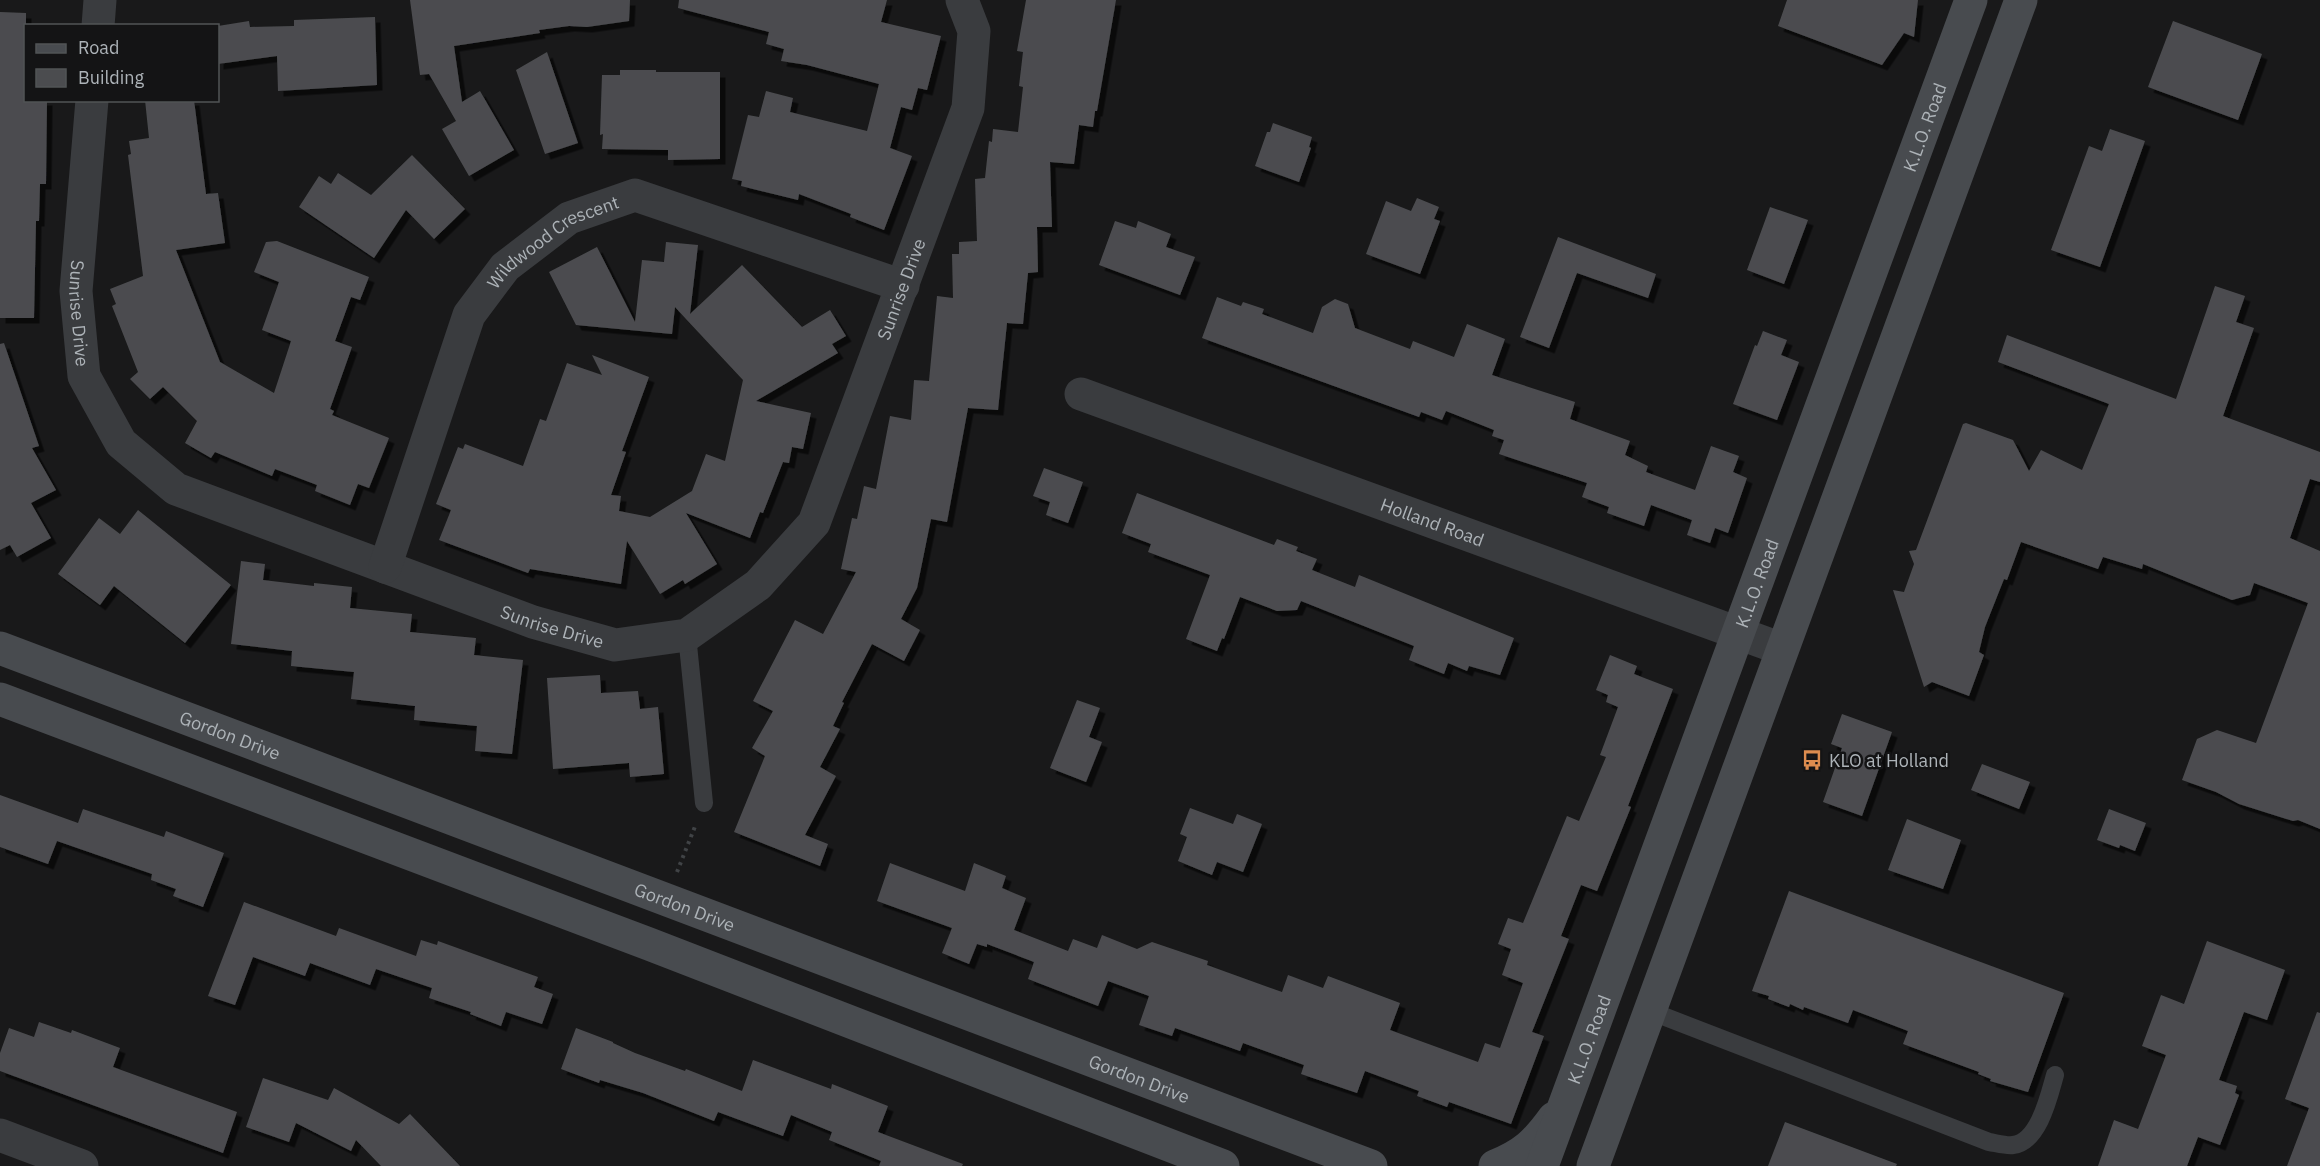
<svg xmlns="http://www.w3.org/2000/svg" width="2320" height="1166" viewBox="0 0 2320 1166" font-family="'IBM Plex Sans',sans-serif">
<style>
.building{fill:#4b4c4f;filter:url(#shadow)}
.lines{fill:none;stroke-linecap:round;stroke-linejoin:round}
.path{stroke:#404346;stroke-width:4;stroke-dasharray:3 4.5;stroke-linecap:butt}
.lane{stroke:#3a3c3f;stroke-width:18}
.street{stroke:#3a3c3f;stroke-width:33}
.secondary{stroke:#484b4f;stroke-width:33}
.labels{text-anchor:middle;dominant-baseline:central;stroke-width:5;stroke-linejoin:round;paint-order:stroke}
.street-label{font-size:18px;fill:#adb3b8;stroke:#141415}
.poi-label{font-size:18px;fill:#adb3b8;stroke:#141415;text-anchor:start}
</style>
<defs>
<filter id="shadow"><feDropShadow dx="5.5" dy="5.5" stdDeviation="0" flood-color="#0009"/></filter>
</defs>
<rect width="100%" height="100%" fill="#19191a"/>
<path class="building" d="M410,0H630L629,21L587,27L569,26L539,30L540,33L454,46L462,102L480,91L514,150L469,176L442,129L456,121L429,74L420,75Z
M679,0H887L881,22L941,36L927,90L918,88L912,110L901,107L890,148L912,156L884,230L850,217L851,214L799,194L798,200L741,186L742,181L732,179L748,115L759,117L766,91L793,98L790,112L867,131L879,84L807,65L781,61L784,49L766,44L769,32L678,8Z
M1026,0H1116L1097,111H1095L1093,127L1079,125L1074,164L1050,162L1052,227H1037L1038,272L1028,273L1023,324L1007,323L998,410L968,408L947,522L931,519L917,588L901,619L920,630L904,661L872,644L842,702L844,703L833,726L840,729L820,767L836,776L805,835L828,844L820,866L734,832L765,756L752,748L773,711L753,701L795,620L823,634L856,572L841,569L852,518L857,519L864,486L876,489L890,416L911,420L914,380L929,381L937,296L953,298L952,254H959V242L977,241L975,179L985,178L989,141L992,142L993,129L1018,132L1023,87L1019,86L1023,52L1017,51Z
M1787,0H1918L1914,37L1904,33L1882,65L1778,26Z
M0,12L26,13V100H47L46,184H40L39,221H36L34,318H0Z
M375,17L377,85L278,91L277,56L218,64V26L249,21L250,27L294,26V20Z
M2173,21L2262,54L2238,120L2148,87Z
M547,52L578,143L545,154L516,70Z
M620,70H656V72H720V159L668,160V150L602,149L603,134L600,135L602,75H620Z
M145,100H194L206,194L218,193L225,243L176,250L220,362L274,393L291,341L262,330L279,282L254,272L266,242L277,241L369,277L360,300L351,297L335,341L352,347L330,409L334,411L332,415L389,438L369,488L358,484L350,505L315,491L317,485L275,469L272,476L215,452L211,458L185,443L197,421L163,387L150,399L130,379L138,372L112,306L116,304L110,289L143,276L128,155L131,154L129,141L149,138Z
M1273,123L1312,137L1309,147L1311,148L1299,182L1255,166L1267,132H1270Z
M2110,129L2145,141L2100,267L2051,250L2089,146L2102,151Z
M412,155L465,209L434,239L406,210L374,258L299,207L319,176L331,184L338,173L371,195Z
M1417,198L1439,207L1434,219L1440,221L1420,274L1366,254L1386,201L1411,211Z
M1770,207L1808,220L1784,284L1747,270Z
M1115,221L1136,228L1138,221L1171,234L1166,247L1195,257L1180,295L1099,265Z
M1558,237L1656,274L1648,298L1577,273L1549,348L1520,337Z
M666,242L698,245L690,314L742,265L802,327L830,310L846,336L832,344L838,353L756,401L811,413L803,449L792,447L789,463L783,462L763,513L760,512L750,538L686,513L717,564L685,584L683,580L660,594L627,541L621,584L530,569L528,573L439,540L451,510L436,504L458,447L463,449L465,444L523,466L540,419L546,421L567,363L602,375L592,355L649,377L622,451L626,452L611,495L621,496L619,511L650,517L692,491L706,454L725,461L743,380L686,319L675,307L672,334L576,325L549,272L597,247L635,322L642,260L664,262Z
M2215,286L2245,296L2236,322L2254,328L2223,416L2320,452V482L2310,479L2290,538L2320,551V829L2298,820L2293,821L2239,804L2216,792L2182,780L2197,739L2217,730L2256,743L2308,603L2254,583L2250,595L2232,600L2143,564L2142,569L2103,557L2098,569L2021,542L2007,580L2004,579L1985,627L1979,652L1984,655L1969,696L1932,682L1924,687L1893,590L1904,592L1914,564L1909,551L1916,550L1963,424L1966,423L2013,440L2029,471L2041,450L2082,470L2109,404L1998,362L2007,335L2176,399Z
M1217,297L1241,306L1243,302L1264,309L1262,314L1313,333L1322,307L1335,299L1348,304L1355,328L1410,349L1413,341L1454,357L1467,324L1505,339L1492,375L1575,402L1570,419L1630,441L1625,455L1648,466L1646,472L1695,490L1711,446L1739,456L1733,472L1747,478L1728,533L1715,528L1710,543L1687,535L1692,520L1651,505L1644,526L1607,513L1609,507L1582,497L1587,483L1499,454L1504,440L1492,436L1494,430L1446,411L1442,420L1421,412L1419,417L1202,338Z
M1763,331L1787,340L1781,355L1799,362L1777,420L1733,404L1755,345L1757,346Z
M4,343L39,446L32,448L56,490L31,503L51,538L17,557L10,545L0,550V344Z
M1044,468L1083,482L1068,523L1046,515L1050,502L1033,496Z
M1137,493L1274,545L1277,539L1298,547L1296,551L1317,559L1312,570L1355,587L1359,575L1514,638L1500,675L1469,666L1467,671L1448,663L1444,674L1409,660L1414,646L1301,601L1297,610L1277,611L1240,597L1224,639L1222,638L1217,651L1186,639L1210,575L1148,552L1151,544L1122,533Z
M138,510L231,585L185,643L114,586L100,605L58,574L99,518L120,534Z
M241,561L265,564L263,580L314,586V583L352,587L350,608L412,614L410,632L476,638L474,655L523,660L512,754L475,751L477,726L414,720L415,706L351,699L354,672L291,666L292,651L231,644Z
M1610,655L1637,666L1634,674L1673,689L1628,806L1631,807L1597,891L1581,885L1561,936L1569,939L1532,1032L1544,1036L1511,1124L1449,1102L1447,1107L1417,1096L1419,1091L1365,1071L1357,1093L1301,1074L1304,1065L1243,1043L1240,1051L1175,1028L1172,1036L1139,1025L1149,996L1108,981L1098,1006L1028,979L1034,962L987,944V947L977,944L969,964L942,953L952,928L877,901L890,863L965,891L974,863L1006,876L1002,888L1026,898L1014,930L1068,951L1073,939L1097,948L1102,935L1137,949L1152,942L1208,961L1207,965L1282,992L1288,975L1323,988L1328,976L1400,1003L1390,1030L1478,1062L1485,1043L1500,1048L1523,983L1502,975L1511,949L1498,944L1508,918L1523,923L1567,816L1579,821L1606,757L1600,755L1618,707L1606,702L1608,695L1596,690Z
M600,675L601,693L638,691L640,709L658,707L664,774L630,777L629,763L553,769L547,678Z
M1077,700L1100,708L1089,737L1102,742L1086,782L1050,768Z
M1842,714L1892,732L1862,816L1823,802L1842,748L1831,744Z
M1982,764L2030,782L2019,809L1971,790Z
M0,795L78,823L83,809L164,837L166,831L224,853L203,907L173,896L176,889L151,880L152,874L57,841L48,864L0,847Z
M1190,808L1233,824L1237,814L1262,824L1243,872L1217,862L1212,875L1178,861L1187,837L1180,834Z
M2109,809L2146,823L2135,851L2120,845L2119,848L2097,840Z
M1907,819L1961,840L1943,889L1888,870Z
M1789,891L2064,993L2028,1092L1990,1081L1991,1079L1978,1074L1979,1072L1903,1044L1908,1031L1853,1010L1848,1023L1804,1007L1803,1010L1790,1004L1789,1007L1768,999L1769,996L1752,991Z
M244,902L336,936L339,928L416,956L421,940L437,945L438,941L538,977L534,987L553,994L542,1024L506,1012L501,1026L470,1014L471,1012L429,998L432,988L376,969L370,985L310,963L305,976L253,957L235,1005L208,996Z
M2207,941L2285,970L2267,1020L2244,1012L2219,1080L2237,1086L2235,1093L2239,1095L2220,1145L2198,1137L2187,1166H2098L2114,1120L2138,1129L2166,1055L2142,1046L2161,995L2184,1004Z
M2317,1012L2320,1013V1166H2287L2309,1108L2285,1099Z
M39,1022L71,1033L72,1030L120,1048L113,1067L237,1112L223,1153L0,1071V1053L9,1028L34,1037Z
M576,1028L613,1042V1043L635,1053L685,1071L686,1069L742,1091L753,1060L831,1089L832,1084L888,1106L878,1132L963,1164L962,1166H879L881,1161L829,1140L832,1132L791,1115L783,1136L718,1112L714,1121L643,1093L600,1080L599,1083L561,1069Z
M263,1078L328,1100L334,1088L399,1124L410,1114L460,1166H381L356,1140L351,1151L296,1123L289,1142L246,1127Z
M1785,1122L1897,1164L1896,1166H1768Z"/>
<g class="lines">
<path class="path" d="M677,872L696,824"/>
<path class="lane" d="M687,635L704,803
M1650,1011L1989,1142C1996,1143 2006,1146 2013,1145C2039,1142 2049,1096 2055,1075"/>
<g class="street">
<path d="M98,26L100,0"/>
<path id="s1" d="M92,100L76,291L84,376L121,443L176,489L533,622L615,645L687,635L758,585L814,523L968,108L974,31L962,0"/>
<path id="s2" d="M1081,394L1782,649"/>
<path id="s3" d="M385,567L469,315L505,267L569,218L635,195L903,286"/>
<path d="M0,1135L82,1166"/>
</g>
<g class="secondary">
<path id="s4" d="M0,648L1371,1166"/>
<path d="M0,699L649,944L1223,1166"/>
<path d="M1495,1166C1524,1154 1536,1143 1554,1118"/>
<path id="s5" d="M1542,1166L1971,0"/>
<path d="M1593,1166L2021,0"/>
</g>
</g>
<defs>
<g id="bus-bare" transform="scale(1.62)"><path d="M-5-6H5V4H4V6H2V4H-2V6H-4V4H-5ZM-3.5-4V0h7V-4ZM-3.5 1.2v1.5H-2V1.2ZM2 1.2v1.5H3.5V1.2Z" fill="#dc8c4f" stroke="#141415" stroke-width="2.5" paint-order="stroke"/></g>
</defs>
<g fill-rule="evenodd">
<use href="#bus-bare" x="1812" y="760"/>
</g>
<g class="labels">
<g class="street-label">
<text stroke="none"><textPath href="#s5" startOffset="1107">K.L.O. Road</textPath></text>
<text stroke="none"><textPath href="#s3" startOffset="380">Wildwood Crescent</textPath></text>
<text stroke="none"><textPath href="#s1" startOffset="1384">Sunrise Drive</textPath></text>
<text stroke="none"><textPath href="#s1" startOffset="214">Sunrise Drive</textPath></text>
<text stroke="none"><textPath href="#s2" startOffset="374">Holland Road</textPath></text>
<text stroke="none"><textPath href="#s5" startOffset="621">K.L.O. Road</textPath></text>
<text stroke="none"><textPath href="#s1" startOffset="826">Sunrise Drive</textPath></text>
<text stroke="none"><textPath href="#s4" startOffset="246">Gordon Drive</textPath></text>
<text stroke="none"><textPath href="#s4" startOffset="732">Gordon Drive</textPath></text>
<text stroke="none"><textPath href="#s5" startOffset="135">K.L.O. Road</textPath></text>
<text stroke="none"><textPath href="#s4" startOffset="1218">Gordon Drive</textPath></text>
</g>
<g class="poi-label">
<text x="1829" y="760">KLO at Holland</text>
</g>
</g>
<rect x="24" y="24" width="195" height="78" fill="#141415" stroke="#515456" stroke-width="1.5"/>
<rect x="36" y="44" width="30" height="9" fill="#484b4f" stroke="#515456" stroke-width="1.5"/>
<text x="78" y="54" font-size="18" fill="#adb3b8">Road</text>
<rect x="36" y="69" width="30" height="18" fill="#4b4c4f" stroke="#515456" stroke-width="1.5"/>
<text x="78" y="84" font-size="18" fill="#adb3b8">Building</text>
</svg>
